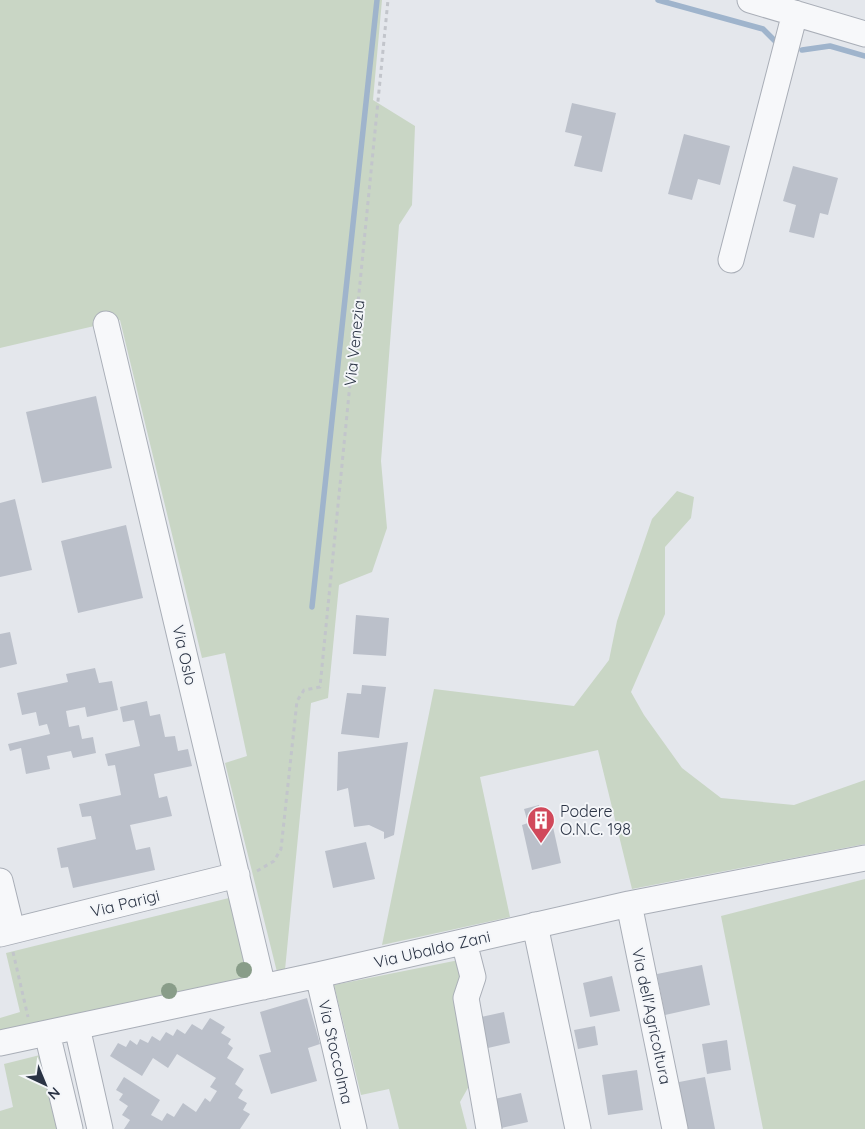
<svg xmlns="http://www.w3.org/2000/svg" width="865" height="1129" viewBox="0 0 865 1129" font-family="Quicksand,sans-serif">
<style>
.green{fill:#c9d6c5}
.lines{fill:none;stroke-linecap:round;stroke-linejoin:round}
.stream{stroke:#9fb4cc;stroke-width:5.5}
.building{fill:#bbc0ca}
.minor-casing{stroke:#a9aeb7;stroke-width:27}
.path{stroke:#c2c5cb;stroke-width:3;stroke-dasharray:4 4;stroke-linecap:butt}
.minor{stroke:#f7f8fa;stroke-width:25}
.tree{fill:#899d89}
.labels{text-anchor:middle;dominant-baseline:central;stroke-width:4;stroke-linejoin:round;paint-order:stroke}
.street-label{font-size:16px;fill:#2b3445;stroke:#f4f6f9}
.poi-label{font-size:16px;fill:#2b3445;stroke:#f4f6f9;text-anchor:start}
</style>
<rect width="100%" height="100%" fill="#e4e7ec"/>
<path class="green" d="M0,0H382L373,100L415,126L412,205L399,225L381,461L387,528L372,572L339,585L328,698L311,703L285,970L277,972L225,763L247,756L225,653L202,658L120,320L0,348Z
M677,491L694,497L691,518L665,547V614L631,692L644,715L682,768L721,798L794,805L865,780V844L632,889L598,750L480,777L510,917L382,945L434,689L574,706L609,660L617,621L652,519Z
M865,879V1129H763L721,916Z
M229,898L248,978L0,1031V1018L20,1012L6,953Z
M459,960L473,1079L460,1102L467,1129H399L389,1089L361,1095L334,985Z
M40,1055L62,1129H0V1111L13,1107L4,1064Z"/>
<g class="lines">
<path class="stream" d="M658,0L763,29L777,43
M802,50L830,46L865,56
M312,607L377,0"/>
</g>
<path class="building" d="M572,103L616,113L602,172L574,166L582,136L565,132Z
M684,134L730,146L720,185L698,179L692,200L668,194Z
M793,166L838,178L828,215L820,213L814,238L789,232L796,205L783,201Z
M96,396L112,468L42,483L26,412Z
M15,499L32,570L0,577V503Z
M126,525L143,598L78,613L61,541Z
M356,615L389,618L386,656L353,654Z
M10,632L17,664L0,668V634Z
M95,668L99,683L112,681L118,710L87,717L85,707L66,711L69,727L79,725L82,739L93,737L96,753L73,758L71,751L47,756L50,769L26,774L21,748L10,751L8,744L50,734L47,724L39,726L36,712L22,715L17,693L68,682L66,674Z
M362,685L386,687L379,738L341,734L347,693L361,694Z
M147,701L150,716L160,714L165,737L175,736L178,751L188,749L192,766L154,774L159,798L167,796L172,816L130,825L136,850L150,847L155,870L73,888L68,867L61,868L57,848L96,839L91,816L82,817L79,804L121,795L115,765L108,766L105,754L140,746L134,720L123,722L120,707Z
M408,742L394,835L384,839V832L369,825L354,827L348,788L337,791L338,752Z
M539,805L542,819L551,818L561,863L532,870L522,825L528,823L524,809Z
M366,842L375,879L333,888L325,851Z
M702,965L710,1005L665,1015L657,974Z
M612,976L620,1011L590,1017L583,983Z
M307,998L320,1044L308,1048L317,1081L271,1094L259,1055L271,1052L260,1012Z
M504,1012L510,1043L479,1050L472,1019Z
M210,1018L225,1027L221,1033L231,1039L228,1044L233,1048L227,1058L244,1069L235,1084L243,1090L238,1098L247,1103L243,1110L250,1114L240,1129H124L130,1120L122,1115L128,1106L119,1100L123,1094L116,1090L124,1077L160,1100L151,1115L162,1121L167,1113L174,1117L183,1103L196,1112L205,1098L210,1102L217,1091L210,1087L216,1078L177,1054L168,1068L153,1058L142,1076L110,1056L118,1043L126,1047L130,1040L137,1045L140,1039L148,1043L152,1036L160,1041L166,1032L173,1036L177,1029L185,1034L192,1024L202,1030Z
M595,1026L598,1045L578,1049L574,1030Z
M727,1040L731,1070L707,1074L702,1044Z
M637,1070L643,1110L608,1115L602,1075Z
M705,1077L715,1129H683L674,1083Z
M521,1093L528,1122L497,1129L490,1100Z"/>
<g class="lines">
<g class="minor-casing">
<path id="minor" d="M750,0L865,34
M731,260L795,13
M106,324L263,987
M0,881L12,930
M629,904L675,1129
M535,925L578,1129
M0,934L237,875
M464,942L473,977L466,998L489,1129
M318,975L354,1129
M77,1027L100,1129
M47,1033L70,1129
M0,1043L318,975L629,904L865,858"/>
</g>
<path class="path" d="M257,871L274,861L281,849L297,701L304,690L320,687L388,0
M13,952L28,1017"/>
<use href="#minor" class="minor"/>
</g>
<g class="tree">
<circle cx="244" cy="970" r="8"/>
<circle cx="169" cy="991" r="8"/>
</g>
<defs>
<g id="building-pin" transform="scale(1.4375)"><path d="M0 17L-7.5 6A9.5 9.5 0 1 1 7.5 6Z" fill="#d1495b" stroke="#f4f6f9"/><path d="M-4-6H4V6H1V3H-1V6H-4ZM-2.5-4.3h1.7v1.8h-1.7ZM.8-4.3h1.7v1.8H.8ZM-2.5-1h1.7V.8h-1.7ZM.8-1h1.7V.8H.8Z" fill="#fff"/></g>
</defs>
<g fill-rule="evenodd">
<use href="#building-pin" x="541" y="820"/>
</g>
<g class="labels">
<g class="street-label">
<text transform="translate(354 343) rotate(-84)">Via Venezia</text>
<text transform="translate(185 655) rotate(77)">Via Oslo</text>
<text transform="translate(125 903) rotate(-14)">Via Parigi</text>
<text transform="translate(432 949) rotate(-13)">Via Ubaldo Zani</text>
<text transform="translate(652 1016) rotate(78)">Via dell'Agricoltura</text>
<text transform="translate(336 1052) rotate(77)">Via Stoccolma</text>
</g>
<g class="poi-label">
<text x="560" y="811">Podere<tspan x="560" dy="18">O.N.C. 198</tspan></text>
</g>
</g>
<g transform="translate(45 1084) rotate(136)" stroke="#f4f6f9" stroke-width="4" paint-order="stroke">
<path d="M0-4L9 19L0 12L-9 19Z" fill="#2b3445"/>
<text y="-8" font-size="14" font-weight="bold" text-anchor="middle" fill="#2b3445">N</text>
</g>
</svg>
